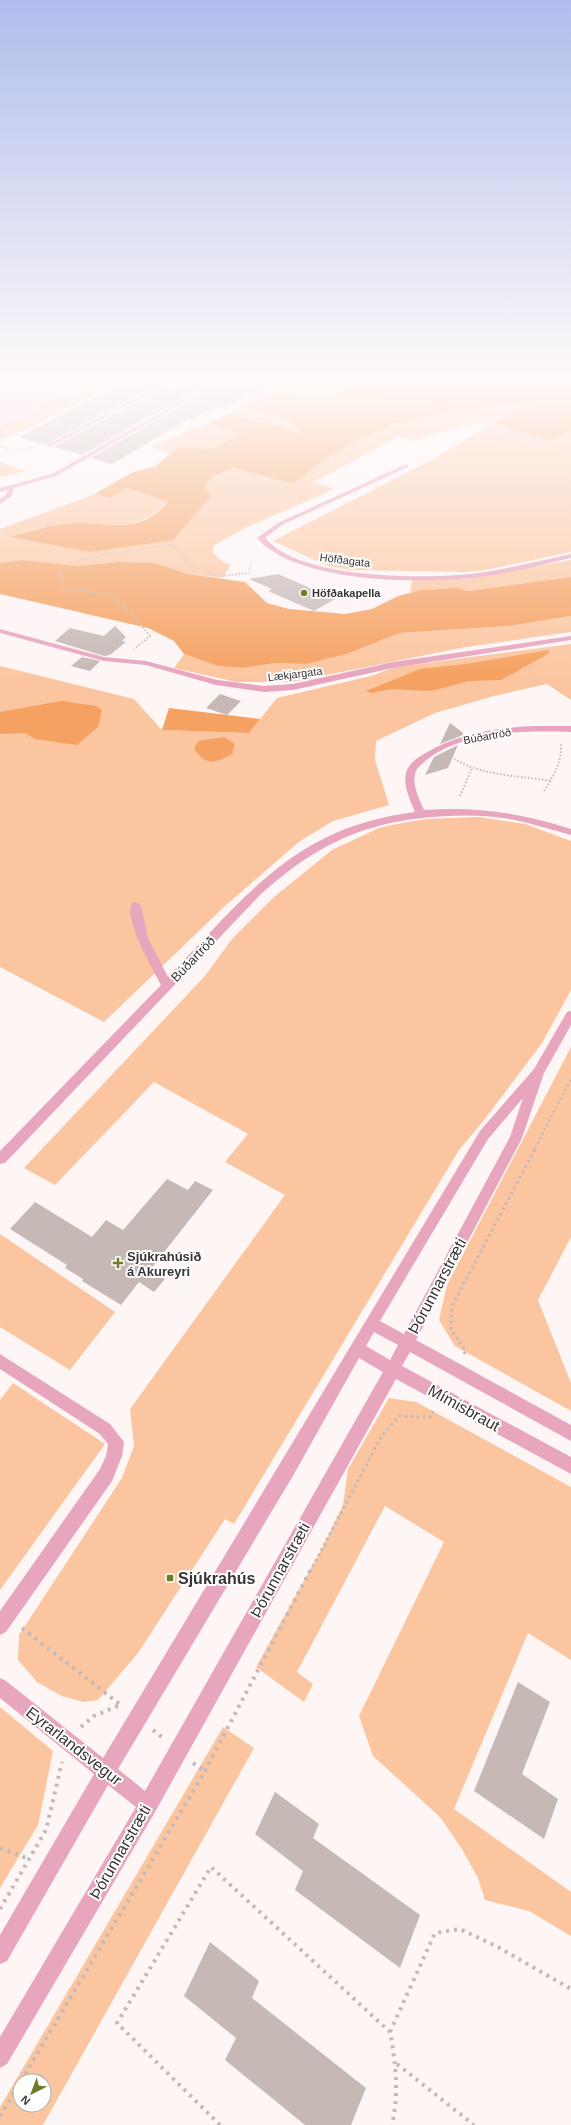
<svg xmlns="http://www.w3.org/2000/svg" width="571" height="2125" viewBox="0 0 571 2125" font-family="Arial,sans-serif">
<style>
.green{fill:#fbc59f;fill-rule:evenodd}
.forest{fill:#f5a161}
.water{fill:#fdcbf2}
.building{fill:#c6b9b5}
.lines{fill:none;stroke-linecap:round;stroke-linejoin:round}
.path-far4{stroke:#c2baba;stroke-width:1.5;stroke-dasharray:1 1.5;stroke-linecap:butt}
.path-far3{stroke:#c2baba;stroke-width:2;stroke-dasharray:1.5 2;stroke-linecap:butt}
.path-far2{stroke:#c2baba;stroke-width:2.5;stroke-dasharray:2 3;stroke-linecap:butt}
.path-far1{stroke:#c2baba;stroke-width:3;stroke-dasharray:2.5 3.5;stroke-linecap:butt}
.path{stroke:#c2baba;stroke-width:4;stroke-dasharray:3 5;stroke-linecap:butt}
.minor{fill:#e7a5be;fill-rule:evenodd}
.poi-dot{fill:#6d7c29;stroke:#fff;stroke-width:1.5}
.labels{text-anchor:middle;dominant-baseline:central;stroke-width:4;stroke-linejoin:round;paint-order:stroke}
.far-street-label{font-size:11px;fill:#3a3535;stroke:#fff}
.far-poi-label{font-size:11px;font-weight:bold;fill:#3a3535;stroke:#fff;text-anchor:start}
.street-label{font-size:13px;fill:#3a3535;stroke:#fff}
.poi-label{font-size:13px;font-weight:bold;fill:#3a3535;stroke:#fff;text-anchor:start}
.near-street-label{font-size:16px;fill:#3a3535;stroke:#fff}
.near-poi-label{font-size:16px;font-weight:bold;fill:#3a3535;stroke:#fff;text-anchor:start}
</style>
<rect width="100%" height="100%" fill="#fef5f5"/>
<path class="green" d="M290,382L391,383L375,387L348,389L330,403L256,410C271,415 292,419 300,433L230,414C249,401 268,387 290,382Z
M85,383H116L30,427L0,439V427L26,416L36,409L41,403L71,393Z
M545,398L495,423L551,441L571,430V552L486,570L464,572L349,570L328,566L273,541L435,458L493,423L461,425L415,441L399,436L314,482L334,489L241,530L213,546V553L223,562L230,565L223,578L188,574L155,563L117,562L77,566L23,560L0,563V529L95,494L110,498L127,488L168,502C135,535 111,522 70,523C56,524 24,532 10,537L90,552L196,513L212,495L205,489V483L212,477L234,468L293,484L317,465L353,443L393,424L446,412Z
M209,423L241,434L210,450L184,447L171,453L151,447Z
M0,462L25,471L0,477Z
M571,560V577L468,591C449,587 428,589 410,593L412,580L462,579Z
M571,616V632L466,647L291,682H236L174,668L184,654L218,666L243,668L276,663L306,664L347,654L400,633L509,626Z
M571,644V700L547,684L494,696L435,713L376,741L375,760L389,805L333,821L300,841L226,905L104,1022L0,967V666L134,699L162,730L249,733L277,698L371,676L396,667Z
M478,817L525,824L571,841V990L542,1043L484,1120L459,1150L234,1524L225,1519L138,1653L98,1700L83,1702L62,1696L37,1682L18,1660L19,1635L122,1478L134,1446L130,1409L285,1195L225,1162L248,1134L154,1082L55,1185L24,1168L204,977L232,939L274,897L332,850L379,828L397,824L426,819Z
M571,1047V1237L538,1300L571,1383V1411L455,1346L439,1320L447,1285Z
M0,1234L115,1312L70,1370L0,1327Z
M13,1383L105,1444L0,1590V1400Z
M389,1398L416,1402L571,1487V1660L528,1633L454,1809L571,1892V1936L529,1911L485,1900L478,1878L462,1849L440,1817L373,1756L359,1716L444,1542L385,1506L297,1672L313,1684L304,1702L256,1667L321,1550L343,1505L348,1469Z
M0,1707L53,1751L38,1825L0,1888Z
M223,1727L254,1748L43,2125H0V2107ZM20,2081H44V2105H20Z"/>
<path class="forest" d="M391,383H571V430L551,441L494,423L544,399L446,412L393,424L353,443L317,465L293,484L234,468L212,477L205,484V489L212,495L173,540L90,552L9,537C28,532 50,525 70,523C107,521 138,537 168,502L127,488L110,498L95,494L131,473L156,466L171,453L184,447L210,450L241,434L209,423L230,414L300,433C293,418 269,414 255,410L281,393C297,397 322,409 336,398L337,393L342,390L375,387Z
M23,560L77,566L117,562L155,563L188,574L245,582L267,603L289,609L345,614L372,609L398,596L422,590L457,588L468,591L571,577V616L509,626L400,633L347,654L306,664L276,663L243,668L218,666L184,654L174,641L148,628L0,594V563Z
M549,650L548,654L501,680L469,681L431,691L391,689L372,693L366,691L420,669L465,664Z
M61,701L96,706L102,710L98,727L77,745L35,739L25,733L0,734V712Z
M169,708L260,719L249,733L162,730Z
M224,737L235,744L232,754C216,763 205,767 194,748L199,741Z"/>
<path class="water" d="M0,383V382L85,383L71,393L41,403L36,409L26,416L0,427Z"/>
<path class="building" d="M126,382H143L155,385L45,445L19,437Z
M177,382H210L82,455L53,447L164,388L176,391Z
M223,382H272L223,408L216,406L192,420L189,419L112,464L91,458Z
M278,574L335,599L314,611L268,591L272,589L249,579Z
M115,626L126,637L122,641L126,642L110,655L104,656L55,641L70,628L104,636Z
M82,657L100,661L90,671L71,666Z
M220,694L241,701L227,715L206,708Z
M450,723L463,733V735L440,744Z
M458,745L448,768L425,775L434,757Z
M167,1179L188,1190L195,1181L213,1190L150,1270L165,1279L154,1292L139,1282L121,1305L82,1281L83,1279L65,1268L67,1265L10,1229L35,1202L92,1237L106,1220L123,1230Z
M518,1682L550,1702L522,1774L558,1799L544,1839L474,1791Z
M275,1792L319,1824L313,1838L420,1915L400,1968L295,1890L303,1871L255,1834Z
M210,1942L259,1981L252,1998L366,2088L351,2125H305L225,2060L236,2038L184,1996Z"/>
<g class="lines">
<path class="path-far4" d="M484,423L518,435L571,408
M0,430L39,414L53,403L79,391L92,382
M518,435L571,451
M0,447L9,450
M0,455C11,450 23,449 35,447
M58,574L83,559L172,544L191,566L213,574
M249,574L251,563"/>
<path class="path-far3" d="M59,573L64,588L111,595L131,613L150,636L134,649
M211,573L220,576L249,573
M451,757C482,777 517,775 552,781
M544,791C554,776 562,761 561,743
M460,796L472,768"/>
<path class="path-far2" d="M535,1148L571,1079"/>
<path class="path-far1" d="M464,1354L466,1351L451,1330L452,1306L536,1147
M310,1572L381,1437L399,1416L430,1417L433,1411"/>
<path class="path" d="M22,1628L122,1706
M81,1727L94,1716L120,1705
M153,1730L163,1738
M193,1763L205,1771
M0,1848L29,1859
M0,1909L46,1830L62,1762
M390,2032L435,1933L460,1929L496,1946L571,1989
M397,2064L474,2125
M21,2081L205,1771L310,1571
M0,2116L20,2083
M220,2125L117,2023L211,1867L390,2032C396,2064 399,2093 392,2125"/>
<path class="minor" d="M164,382H172L50,447L45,446Z
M214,382H222L56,476L14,488L12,496L0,504V499L7,494V490L0,492V488L52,474Z
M406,464L409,466L408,467L282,525L265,538C270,542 274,547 279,550C323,578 419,579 470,574C504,570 538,561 571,554V558C537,566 504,575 470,578C415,584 295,582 257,538L278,523Z
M0,629L104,657L146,661L217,680L264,686L293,684L393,662L571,636V640L393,668L293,690L264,692L216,685L146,665L104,661L0,633Z
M534,726H571V732C524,730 451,731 417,769C410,782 419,798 424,810C475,806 523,813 571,829V835C552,830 534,824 515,820C484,814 452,815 422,818C356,825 310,850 261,894L5,1163L0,1164V1151L161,985C153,969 123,919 132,903L136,902L141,906L148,938L168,977C216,928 262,869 325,838C353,824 384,816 415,812C410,800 403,786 406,773C408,764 417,758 424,754C458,733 496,728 534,726Z
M571,1011V1025L544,1073L522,1138L416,1340L571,1425V1441L410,1352L402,1366L571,1457V1474L396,1379L155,1812L7,2064L0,2068V2037L136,1807L108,1785L7,1961L0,1964V1935L94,1774L0,1698V1678L6,1681L103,1758L480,1131L534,1069L567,1012ZM523,1098L510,1137L404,1334L380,1321L488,1139ZM374,1332L398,1345L390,1360L366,1346ZM359,1358L383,1372L145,1791L118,1769L294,1474Z
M0,1354L110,1424L124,1442L122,1456L112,1481L6,1632L0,1635V1611L100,1469L106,1456L108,1444L100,1434L0,1369Z"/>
</g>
<linearGradient id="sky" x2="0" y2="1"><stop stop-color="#b0bdec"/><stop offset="0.56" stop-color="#fffafa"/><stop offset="1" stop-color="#fffafa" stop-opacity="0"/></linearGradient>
<rect width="571" height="680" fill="url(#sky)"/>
<g class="poi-dot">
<circle cx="304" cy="593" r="4"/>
<path d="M116 1257h4v4h4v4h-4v4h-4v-4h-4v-4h4z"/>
<rect x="166" y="1574" width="8" height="8" rx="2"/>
</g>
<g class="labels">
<g class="far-street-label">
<text transform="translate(345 560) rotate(7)">Höfðagata</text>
<text transform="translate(295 674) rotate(-7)">Lækjargata</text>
<text transform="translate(487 736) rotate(-10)">Búðartröð</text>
</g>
<g class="far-poi-label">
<text x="312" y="593">Höfðakapella</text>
</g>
<g class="street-label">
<text transform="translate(193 959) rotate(-46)">Búðartröð</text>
</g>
<g class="poi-label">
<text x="127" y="1256">Sjúkrahúsið<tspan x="127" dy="15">á Akureyri</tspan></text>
</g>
<g class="near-street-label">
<text transform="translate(437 1286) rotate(-62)">Þórunnarstræti</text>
<text transform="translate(464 1408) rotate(29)">Mímisbraut</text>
<text transform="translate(280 1570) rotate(-61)">Þórunnarstræti</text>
<text transform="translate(74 1746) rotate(38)">Eyrarlandsvegur</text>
<text transform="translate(120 1852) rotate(-60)">Þórunnarstræti</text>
</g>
<g class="near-poi-label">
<text x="178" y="1578">Sjúkrahús</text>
</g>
</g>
<g transform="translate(32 2093) rotate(222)"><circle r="19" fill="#ffffff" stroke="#b0aeae"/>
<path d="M0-3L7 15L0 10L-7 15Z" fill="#6d7c29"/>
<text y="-6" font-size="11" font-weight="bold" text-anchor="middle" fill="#3a3535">N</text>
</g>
</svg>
